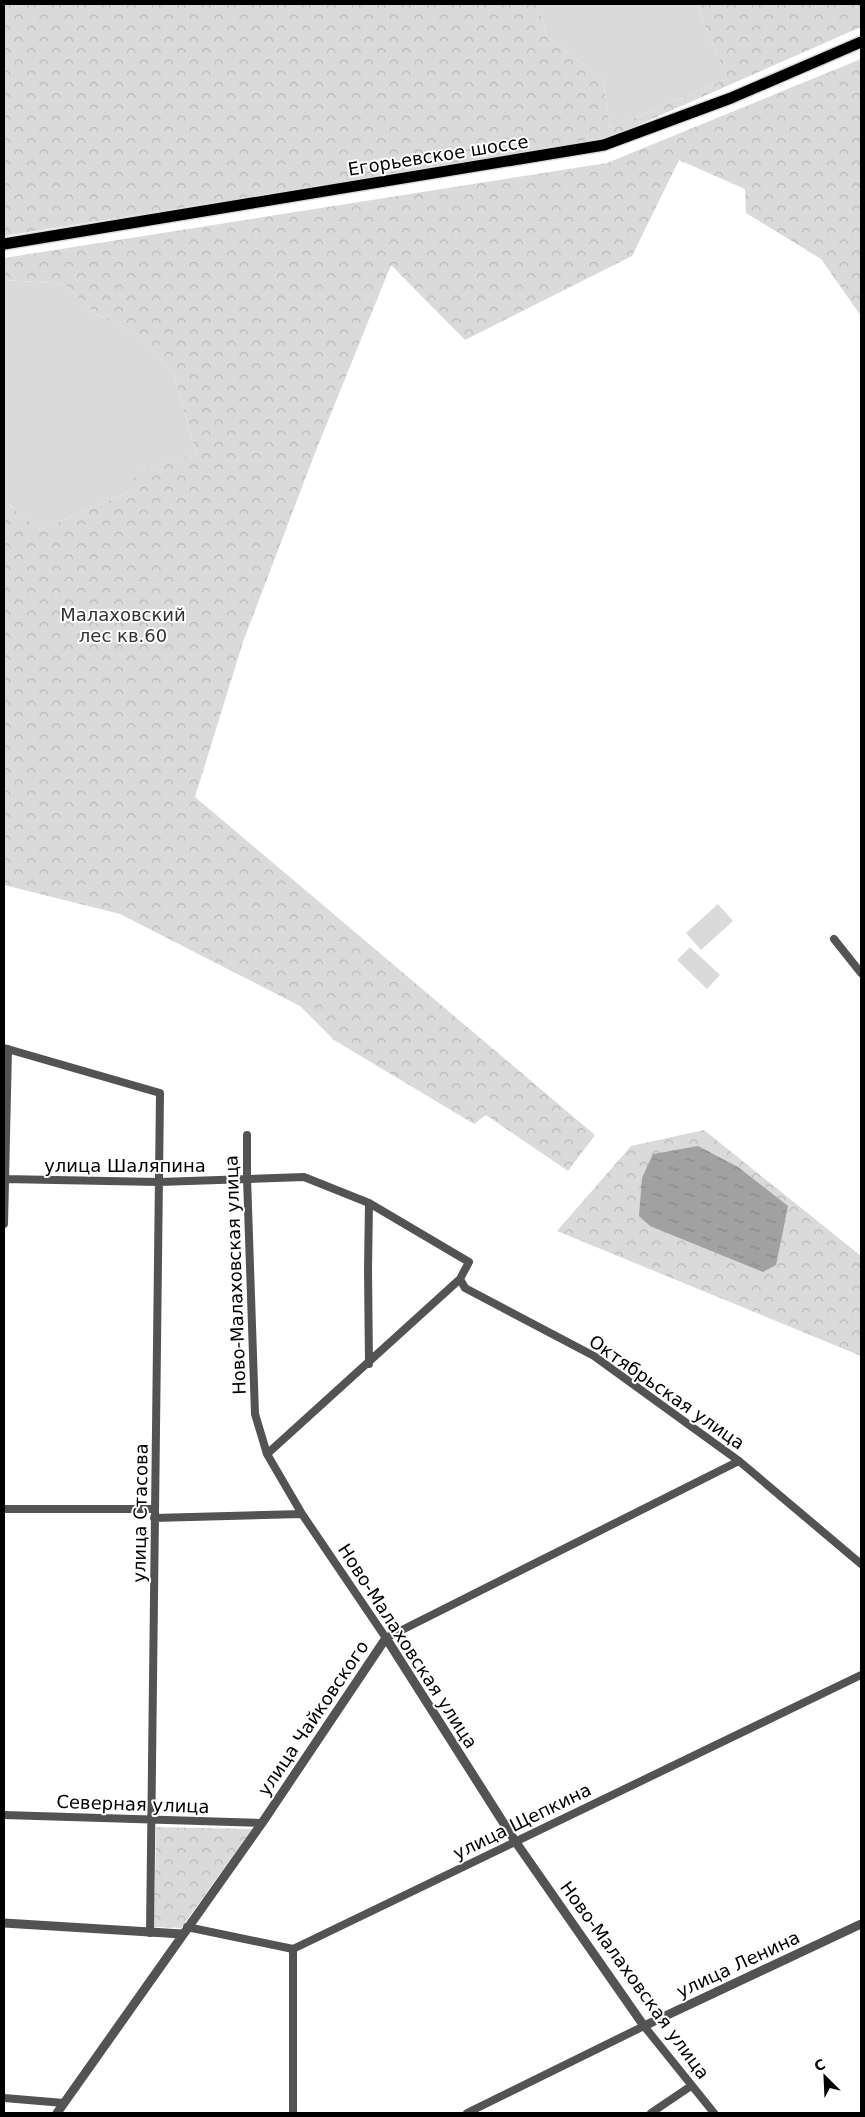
<svg xmlns="http://www.w3.org/2000/svg" width="865" height="2117" viewBox="0 0 865 2117" font-family="'DejaVu Sans',sans-serif">
<style>
.green{fill:#dadada}
.forest{fill:url(#forest-crowns)}
.water{fill:url(#water-ripples)}
.lines{fill:none;stroke-linecap:round;stroke-linejoin:round}
.primary-casing{stroke:#dbdbdb;stroke-width:14}
.minor{stroke:#535353;stroke-width:8}
.tertiary{stroke:#535353;stroke-width:9}
.primary{stroke:#000;stroke-width:11}
.labels{text-anchor:middle;dominant-baseline:central;stroke-width:4;stroke-linejoin:round;paint-order:stroke}
.street-label{font-size:18px;fill:#000;stroke:#fff}
.park-label{font-size:18px;fill:#313131;stroke:#fff}
</style>
<defs>
<pattern id="forest-crowns" width="20" height="18" patternUnits="userSpaceOnUse" patternTransform="scale(1.25)"><rect width="20" height="18" fill="#dadada"/><path d="M2 6a3 3 0 1 1 6 0M12 15a3 3 0 1 1 6 0" fill="none" stroke="#b9b9b9"/></pattern>
<pattern id="water-ripples" width="26" height="14" patternUnits="userSpaceOnUse" patternTransform="scale(1.25)"><rect width="26" height="14" fill="#a1a1a1"/><path d="M2 4q2-2 4 0t4 0M15 11q2-2 4 0t4 0" fill="none" stroke="#898989"/></pattern>
</defs>
<rect width="100%" height="100%" fill="#fff"/>
<path class="green" d="M539,4H696L727,79L610,128L603,79L546,36Z
M4,280L65,284L96,314L142,336L174,375L196,453L137,472L129,492L40,530L4,500Z
M718,904L733,921L701,950L686,933Z
M690,947L720,975L707,989L677,960Z"/>
<path class="forest" d="M4,4H539L546,36L603,79L610,128L727,79L696,4H861V27L604,140L4,236Z
M861,59V316L821,259L746,213L745,189L679,160L632,256L465,340L391,265L315,453L243,642L195,797L595,1135L568,1171L486,1115L474,1124L334,1040L300,1006L120,914L4,885V500L40,530L129,492L136,472L196,453L174,375L142,336L96,314L65,284L4,280V258L607,163Z
M704,1130L861,1256V1356L557,1231L631,1146Z
M156,1827L252,1829L181,1928L154,1927Z"/>
<path class="water" d="M698,1146L738,1167L788,1206L776,1265L763,1272L650,1226L639,1216L642,1178L653,1154Z"/>
<g class="lines">
<g class="primary-casing">
<path id="primary" d="M4,244L604,145L731,98L861,42"/>
</g>
<path class="minor" d="M834,939L861,973
M4,1048L160,1093L150,1933
M247,1135V1178L255,1414L267,1454L302,1514L386,1638L739,1461
M4,1179L159,1182L304,1177L369,1203L469,1262L460,1279L465,1288L594,1356L739,1461L861,1564
M4,1224L8,1049
M369,1364L368,1270L369,1203
M267,1454L460,1279
M4,1509H155
M154,1518L302,1514
M4,1815L262,1823
M187,1927L293,1949L861,1675
M4,2098L64,2103
M293,2113V1949
M467,2113L644,2026L714,2113
M651,2113L691,2086"/>
<path class="tertiary" d="M4,1923L182,1934
M57,2113L262,1823L386,1638L515,1841L644,2026L861,1924"/>
<use href="#primary" class="primary"/>
</g>
<g class="labels">
<g class="street-label">
<text transform="translate(438 155) rotate(-9)">Егорьевское шоссе</text>
<text x="125" y="1165">улица Шаляпина</text>
<text transform="translate(235 1275) rotate(-92)">Ново-Малаховская улица</text>
<text transform="translate(667 1392) rotate(35)">Октябрьская улица</text>
<text transform="translate(140 1513) rotate(-89)">улица Стасова</text>
<text transform="translate(408 1646) rotate(57)">Ново-Малаховская улица</text>
<text transform="translate(313 1718) rotate(-56)">улица Чайковского</text>
<text transform="translate(133 1804) rotate(2)">Северная улица</text>
<text transform="translate(522 1821) rotate(-26)">улица Щепкина</text>
<text transform="translate(738 1964) rotate(-25)">улица Ленина</text>
<text transform="translate(635 1980) rotate(54)">Ново-Малаховская улица</text>
</g>
<g class="park-label">
<text x="123" y="614">Малаховский<tspan x="123" dy="21">лес кв.60</tspan></text>
</g>
</g>
<rect width="865" height="2117" fill="none" stroke="#000000" stroke-width="10"/>
<g transform="translate(825 2077) rotate(336)" stroke="#ffffff" stroke-width="4" paint-order="stroke">
<path d="M0-4L9 19L0 12L-9 19Z" fill="#000000"/>
<text y="-8" font-size="14" font-weight="bold" text-anchor="middle" fill="#000000">С</text>
</g>
</svg>
